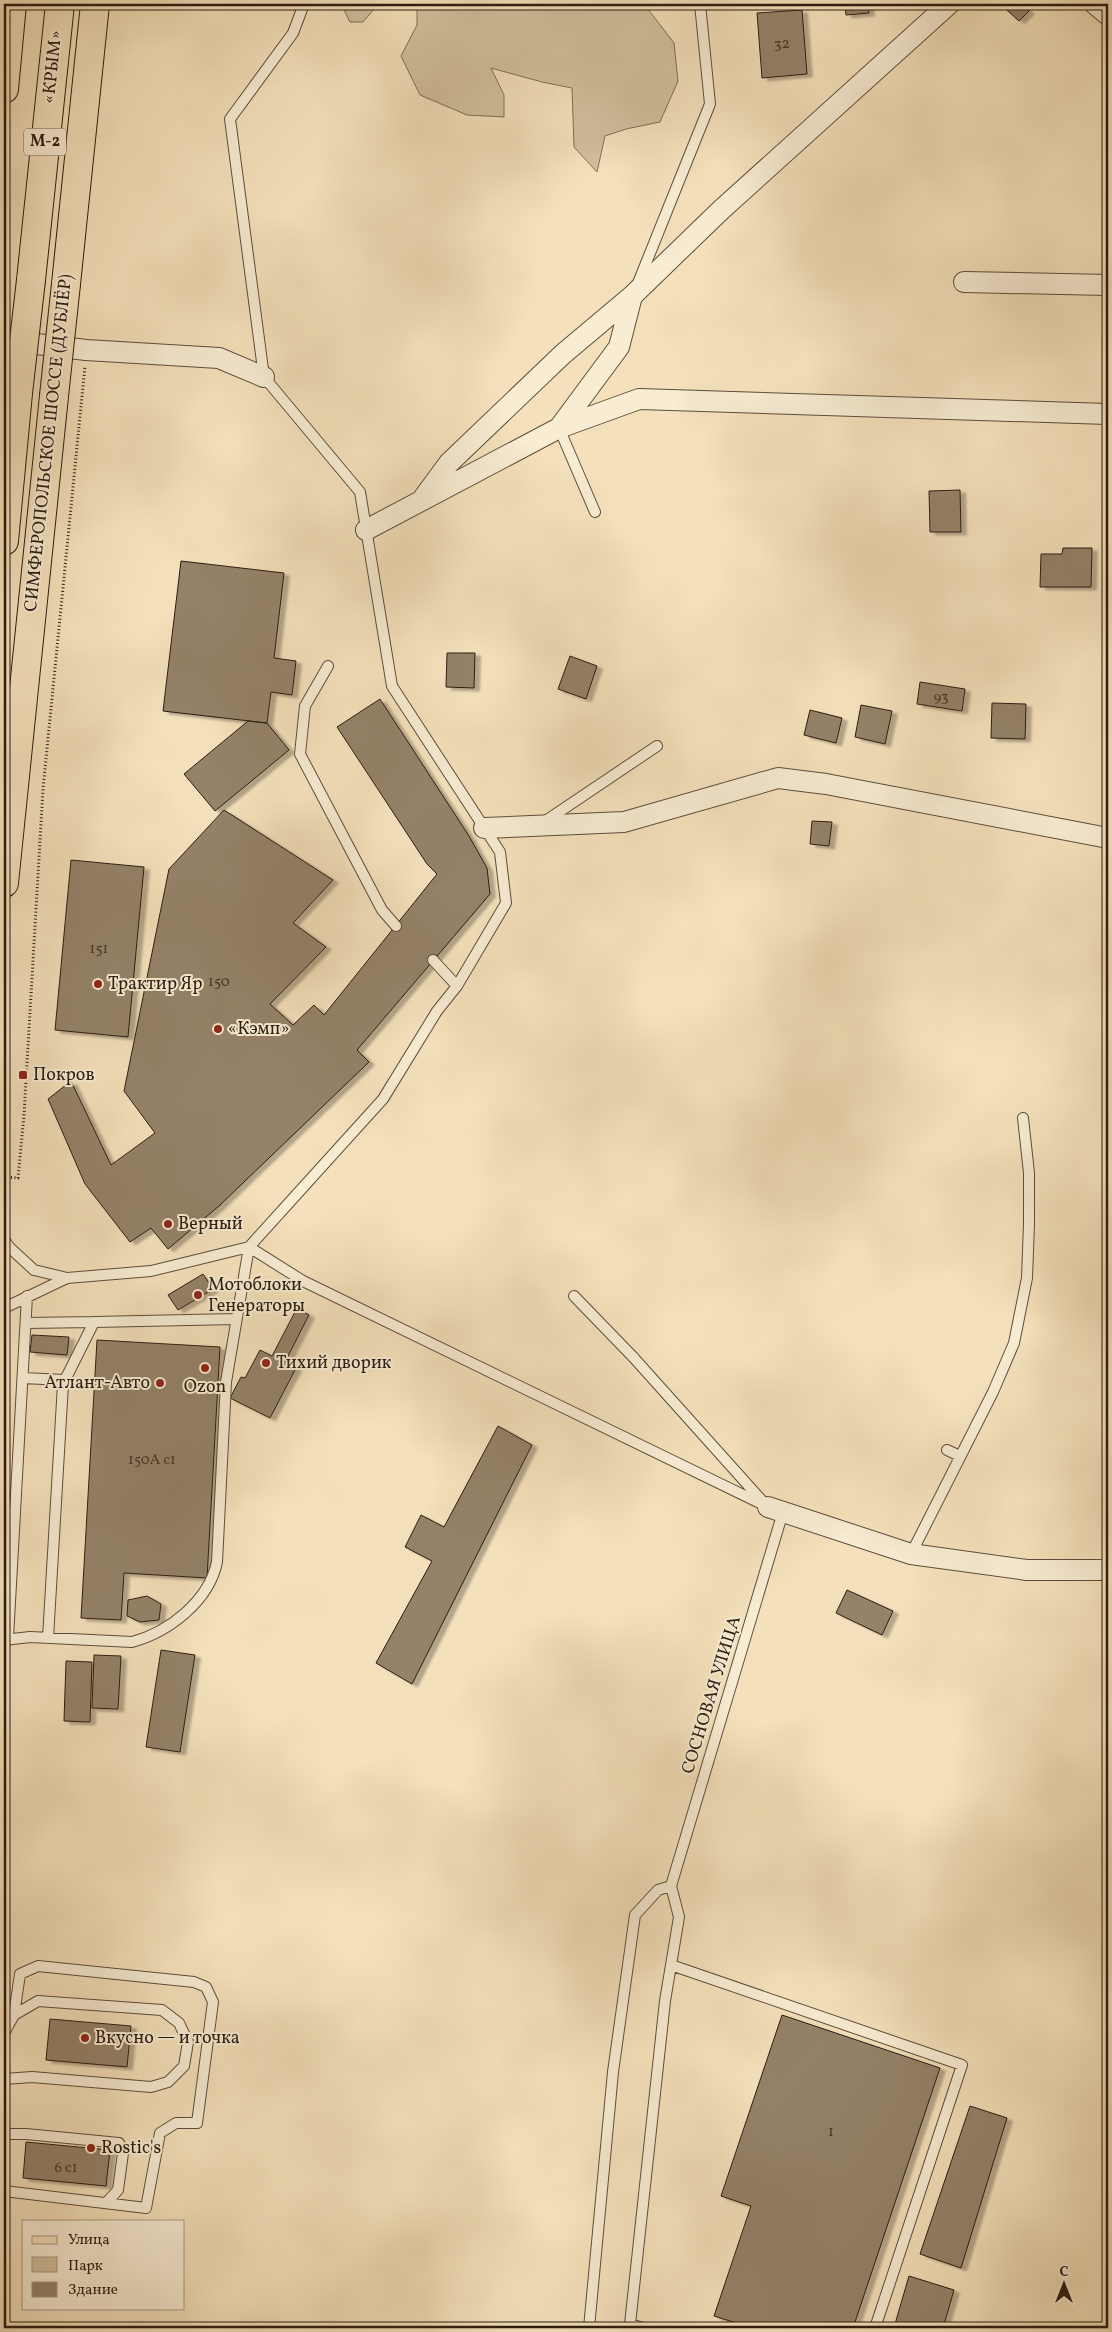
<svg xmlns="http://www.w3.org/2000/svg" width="1112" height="2332" viewBox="0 0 1112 2332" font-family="Vollkorn,serif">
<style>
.green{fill:#d2c09e;stroke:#7e6e58}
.building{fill:#948269;stroke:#2b1c11;filter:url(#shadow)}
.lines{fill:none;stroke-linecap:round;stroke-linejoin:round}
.lane-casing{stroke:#5d4d3c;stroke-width:12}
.street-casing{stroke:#5d4d3c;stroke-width:22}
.primary-casing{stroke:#2b1c11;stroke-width:30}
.highway-casing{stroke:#2b1c11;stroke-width:30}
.path{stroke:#2b1c11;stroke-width:3;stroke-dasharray:1 2.5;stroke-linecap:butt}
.lane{stroke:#f8ecd3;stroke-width:10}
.street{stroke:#f8ecd3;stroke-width:20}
.primary{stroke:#f4e1bb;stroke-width:28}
.highway{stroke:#f4e1bb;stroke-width:28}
.primary-bridge-casing{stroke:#2b1c11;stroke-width:30;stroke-linecap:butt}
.highway-bridge-casing{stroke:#2b1c11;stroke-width:30;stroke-linecap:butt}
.primary-bridge{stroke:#f4e1bb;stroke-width:28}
.highway-bridge{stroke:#f4e1bb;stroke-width:28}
.poi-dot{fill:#8f2418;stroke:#f8ecd3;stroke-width:2}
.labels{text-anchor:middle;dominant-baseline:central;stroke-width:4;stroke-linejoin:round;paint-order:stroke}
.number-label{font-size:15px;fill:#453627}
.shield{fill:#f8ecd3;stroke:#685a4b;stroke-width:1}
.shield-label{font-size:16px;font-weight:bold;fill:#2b1c11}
.street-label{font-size:18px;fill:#2b1c11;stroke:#f8ecd3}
.poi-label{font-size:18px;fill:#2b1c11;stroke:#f8ecd3;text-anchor:start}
</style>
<defs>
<filter id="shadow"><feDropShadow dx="5.5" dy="3" stdDeviation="1" flood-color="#0004"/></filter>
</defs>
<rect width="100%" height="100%" fill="#f4e1bb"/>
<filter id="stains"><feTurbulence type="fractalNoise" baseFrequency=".004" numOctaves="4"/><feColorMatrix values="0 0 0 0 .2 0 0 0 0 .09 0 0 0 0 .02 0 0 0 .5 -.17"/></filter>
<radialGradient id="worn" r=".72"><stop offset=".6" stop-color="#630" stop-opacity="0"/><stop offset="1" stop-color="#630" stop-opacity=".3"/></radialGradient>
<path class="green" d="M341,4H388L375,8L363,22H350Z
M410,4H644L674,43L678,81L660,122L626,129L605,136L597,172L574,147L572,88L542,82L491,68L504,95V117L467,115L420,95L401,56L417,25V6Z"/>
<path class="building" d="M845,4H868L869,13L846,15Z
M1000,4H1027L1024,7L1029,11L1019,21Z
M802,10L807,74L762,78L757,13Z
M960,490L961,532H930L929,491Z
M1063,548H1092L1091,587H1040L1041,554H1062Z
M181,561L284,573L274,658L296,661L292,695L271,692L267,723L163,711Z
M447,653H475L474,688L446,687Z
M570,656L597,666L586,699L558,689Z
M920,682L965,689L962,711L917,704Z
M380,699L469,836L487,868L490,894L357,1050L369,1062L219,1206L168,1249L151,1228L130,1242L85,1184L48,1099L71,1081L111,1165L155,1133L124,1091L169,869L224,810L333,880L293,923L326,947L270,1004L293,1025L314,1005L324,1015L437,874L427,864L337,727Z
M992,703L1026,704L1025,739L991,738Z
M861,705L892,711L885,744L855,737Z
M810,710L842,718L836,743L804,735Z
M248,721L267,723L289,750L215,811L184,774Z
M812,821L832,822L829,846L810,844Z
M71,860L144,867L128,1037L55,1030Z
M203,1274L213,1289L178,1310L168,1295Z
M297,1308L309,1315L285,1362L296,1368L270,1418L230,1398L241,1377L245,1378L260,1350L272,1356Z
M32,1335L69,1337L67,1355L30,1352Z
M97,1340L220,1347L207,1578L124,1573L121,1620L81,1618Z
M498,1426L532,1445L412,1684L376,1663L432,1561L405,1547L421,1515L444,1527Z
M847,1590L893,1611L882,1635L836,1613Z
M147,1596L161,1604L159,1620L140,1622L127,1616L128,1600Z
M161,1650L195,1655L180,1752L146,1747Z
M94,1655L121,1656L118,1709L92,1708Z
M66,1661L92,1662L90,1722L64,1721Z
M782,2015L940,2068L853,2328H752L714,2316L751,2206L721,2196Z
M50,2019L131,2026L127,2067L46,2060Z
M970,2106L1007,2118L961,2268L920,2254Z
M26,2142L110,2150L106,2186L23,2178Z
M909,2276L954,2290L943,2328H908L895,2324Z"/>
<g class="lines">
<g class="lane-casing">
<path id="lane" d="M638,283L710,104L700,4
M559,428L595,512
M328,666L305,706L300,754L382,910L396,926
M544,822L657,746
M433,960L457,986
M4,1239L9,1247L34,1270L67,1278L151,1271L249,1247L383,1099L437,1011L457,986L506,903L500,852L392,686L360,492L264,377L230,119L293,33L304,4
M574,1296L634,1358L764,1503
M4,1308L67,1278
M26,1323L94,1322
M23,1378L64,1380
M947,1450L960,1456
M911,1554L993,1392L1014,1343L1027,1278L1029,1224V1173L1023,1118
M8,1638L27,1296
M48,1638L63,1384L94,1322L236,1319
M4,1640L30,1637L132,1642C169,1632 209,1601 217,1562L226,1382L249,1247L303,1281L768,1507
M671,1886L783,1512
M671,1965L962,2065L875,2328
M4,2033L14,2015L20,1974L38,1966L194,1982L206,1987L213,2002L197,2123H176L160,2133L146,2208L4,2191
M4,2079L32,2077L151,2087L168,2082L184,2066L188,2042L179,2023L162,2010L38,2001L14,2015
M4,2134H26L119,2143L123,2153L118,2190L106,2203
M589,2328L613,2072L635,1915L658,1890L671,1886
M643,2328L630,2324L665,2001L679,1917L671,1886"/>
</g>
<g class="street-casing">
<path id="street" d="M1095,4L1108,15
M964,282L1108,285
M4,340L86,350L219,358L264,377
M559,428L619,347L632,296L721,210L949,4
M424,497L449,463L563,354L632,296
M366,530L559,428L639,399L1108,414
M484,828L624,822L778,778L826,784L1108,838
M768,1507L911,1554L1027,1570H1108"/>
</g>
<g class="primary-casing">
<path id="primary" d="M66,284L95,4
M4,883L54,396"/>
</g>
<g class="highway-casing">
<path id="highway" d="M4,89L12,4
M31,280L60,4
M4,541L18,393"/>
</g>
<path class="path" d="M4,1177L18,1178L24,1115L43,789L85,366"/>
<use href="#lane" class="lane"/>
<use href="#street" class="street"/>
<use href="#primary" class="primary"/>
<use href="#highway" class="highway"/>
<g class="primary-bridge-casing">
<path id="primary-bridge" d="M54,396L66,284"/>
</g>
<g class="highway-bridge-casing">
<path id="highway-bridge" d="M18,393L31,280"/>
</g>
<use href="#primary-bridge" class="primary-bridge"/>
<use href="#highway-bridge" class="highway-bridge"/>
</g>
<g class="poi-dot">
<circle cx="98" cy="984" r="5"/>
<circle cx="218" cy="1029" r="5"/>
<rect x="18" y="1070" width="10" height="10" rx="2.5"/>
<circle cx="168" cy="1224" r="5"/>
<circle cx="198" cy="1295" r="5"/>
<circle cx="266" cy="1363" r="5"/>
<circle cx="205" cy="1368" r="5"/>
<circle cx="160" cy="1383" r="5"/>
<circle cx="85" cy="2038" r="5"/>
<circle cx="91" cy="2148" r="5"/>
</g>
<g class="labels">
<g class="number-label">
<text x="782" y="44">32</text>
<text x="941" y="697">93</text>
<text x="99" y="949">151</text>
<text x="219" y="982">150</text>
<text x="152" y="1460">150А с1</text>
<text x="831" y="2132">1</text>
<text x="66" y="2168">6 с1</text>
</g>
<rect class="shield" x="24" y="128.5" width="42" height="27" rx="4"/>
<g class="shield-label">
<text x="45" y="142">М-2</text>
</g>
<g class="street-label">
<text transform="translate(53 67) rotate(-84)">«КРЫМ»</text>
<text transform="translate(49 443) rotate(-84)">СИМФЕРОПОЛЬСКОЕ ШОССЕ (ДУБЛЁР)</text>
<text transform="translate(712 1695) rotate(-73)">СОСНОВАЯ УЛИЦА</text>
</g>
<g class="poi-label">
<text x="108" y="984">Трактир Яр</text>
<text x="228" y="1029">«Кэмп»</text>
<text x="33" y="1075">Покров</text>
<text x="178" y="1224">Верный</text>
<text x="208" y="1285">Мотоблоки<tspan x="208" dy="21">Генераторы</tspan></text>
<text x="276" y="1363">Тихий дворик</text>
<text x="150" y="1383" text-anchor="end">Атлант-Авто</text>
<text x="205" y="1387" text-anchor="middle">Ozon</text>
<text x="95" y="2038">Вкусно — и точка</text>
<text x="101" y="2148">Rostic's</text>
</g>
</g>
<rect width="1112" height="2332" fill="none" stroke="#f4e1bb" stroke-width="20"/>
<rect x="5" y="5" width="1102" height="2322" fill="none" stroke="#2b1c11" stroke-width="2.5"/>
<rect x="10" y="10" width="1092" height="2312" fill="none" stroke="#2b1c11"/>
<rect x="22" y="2220" width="162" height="90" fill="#f8ecd3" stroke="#a69985"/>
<rect x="32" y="2236" width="25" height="8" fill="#f4e1bb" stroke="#a69985"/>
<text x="68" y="2244" font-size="15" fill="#2b1c11">Улица</text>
<rect x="32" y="2257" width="25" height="15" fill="#d2c09e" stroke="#a69985"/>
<text x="68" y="2270" font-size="15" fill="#2b1c11">Парк</text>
<rect x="32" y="2282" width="25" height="15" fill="#948269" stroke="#a69985"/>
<text x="68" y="2294" font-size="15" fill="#2b1c11">Здание</text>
<g transform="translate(1064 2284)" stroke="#f8ecd3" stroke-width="4" paint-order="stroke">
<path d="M0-4L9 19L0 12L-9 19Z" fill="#2b1c11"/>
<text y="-8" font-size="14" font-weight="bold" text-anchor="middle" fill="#2b1c11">С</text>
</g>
<rect width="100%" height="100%" filter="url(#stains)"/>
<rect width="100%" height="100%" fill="url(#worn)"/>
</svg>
